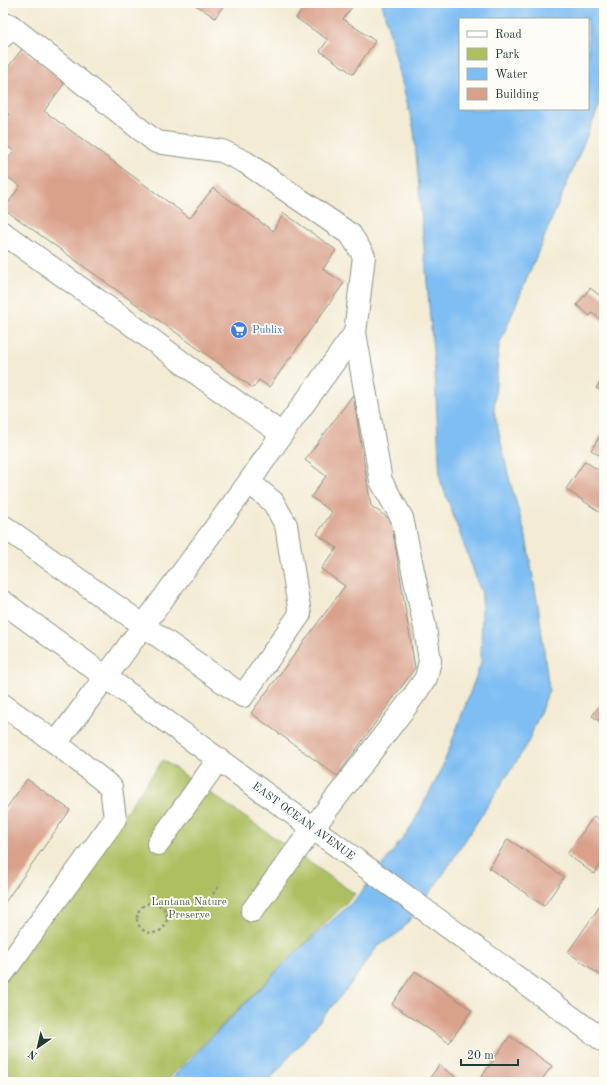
<svg xmlns="http://www.w3.org/2000/svg" width="607" height="1085" viewBox="0 0 607 1085" font-family="'Old Standard TT',serif">
<style>
.green{fill:#aebf62;stroke:#667e4b}
.water{fill:#7fbef3;stroke:#4f7e94;fill-rule:evenodd}
.building{fill:#d9a08a}
.lines{fill:none;stroke-linecap:round;stroke-linejoin:round}
.minor-casing{stroke:#899484;stroke-width:24}
.major-casing{stroke:#899484;stroke-width:24}
.path{stroke:#899484;stroke-width:2.5;stroke-dasharray:3 3;stroke-linecap:butt}
.minor{stroke:#fff;stroke-width:22}
.major{stroke:#fff;stroke-width:22}
.labels{text-anchor:middle;dominant-baseline:central;stroke-width:3.5;stroke-linejoin:round;paint-order:stroke}
.shop-label{font-size:11px;fill:#366cbe;stroke:#fdfcf7;text-anchor:start}
.street-label{font-size:11px;fill:#1f3d34;stroke:#fdfcf7}
.park-label{font-size:11px;fill:#435e40;stroke:#fdfcf7}
</style>
<rect width="100%" height="100%" fill="#fdfcf7"/>
<filter id="ink" filterUnits="userSpaceOnUse"><feTurbulence type="fractalNoise" baseFrequency=".025" numOctaves="2"/><feDisplacementMap in="SourceGraphic" scale="8" xChannelSelector="R" yChannelSelector="G"/><feConvolveMatrix kernelMatrix="1 2 1 2 8 2 1 2 1" color-interpolation-filters="sRGB"/></filter>
<filter id="wash" filterUnits="userSpaceOnUse"><feTurbulence type="fractalNoise" baseFrequency=".012" numOctaves="4" result="noise"/><feDisplacementMap in="SourceGraphic" scale="16" xChannelSelector="R" yChannelSelector="G"/><feGaussianBlur stdDeviation="0.9" result="paint"/><feColorMatrix in="noise" values="0 0 0 0 0 0 0 0 0 0 0 0 0 0 0 0 0 1.4 0 .05"/><feComposite in="paint" operator="in"/></filter>
<g filter="url(#wash)">
<rect width="100%" height="100%" fill="#f3ebd4"/>
<path class="green" d="M163,760L355,894L165,1082H3V982Z"/>
<path class="water" d="M382,3H604V95L499,345L494,411L508,474L526,537L539,612L549,690L527,745L442,876L401,931L377,947L349,986L268,1082H168L294,954L357,898L410,829L441,771L481,663L482,594L440,479L435,375L414,130ZM460,19H588V109H460Z"/>
<g id="blocks">
<path class="building" d="M193,3H225L215,18Z
M307,3H346L352,7L343,19L375,41L353,74L320,51L328,40L296,18Z
M22,49L66,81L44,111L190,218L213,188L273,231L284,213L336,250L323,269L344,283L269,387L259,380L253,388L4,209L20,186L3,174V166L14,151L3,143V123L9,114L3,110V74Z
M590,288L602,297L604,295V322L592,313L590,316L577,305Z
M604,376V393L596,388Z
M353,395L371,506L391,520L415,668L337,776L251,713L345,586L321,569L337,548L317,534L332,512L311,497L326,476L305,460Z
M604,430V458L591,450Z
M585,461L604,474V515L566,489Z
M604,699V724L592,716Z
M27,779L70,810L3,905V813Z
M594,816L604,824V860L594,874L567,854Z
M508,839L564,877L544,906L489,868Z
M600,906L604,909V978L568,952Z
M415,971L472,1010L449,1043L392,1004Z
M510,1036L552,1066L540,1082H524L522,1081L521,1082H484L480,1079Z
M439,1065L462,1082H427Z"/>
</g>
</g>
<g filter="url(#ink)">
<use href="#blocks" fill-opacity="0" stroke="#899484" stroke-width="1"/>
<g class="lines">
<g class="minor-casing">
<path id="minor" d="M3,36L10,25L156,142L222,151L245,162L351,235L364,256L355,333
M3,233L124,319L207,381L282,434L249,482L176,581L119,659L56,743
M3,526L243,696L300,614L286,525L273,502L249,482
M3,705L56,743L111,787L115,819L3,973
M158,844L218,760
M252,911L313,828L410,701L426,678L430,661L425,628L402,518L381,481L355,333L282,434"/>
</g>
<g class="major-casing">
<g id="major">
<path id="s1" d="M3,602L604,1041"/>
</g>
</g>
<path class="path" d="M137 918a15 15 0 1 1 30 0a15 15 0 1 1-30 0Z
M167,915C194,920 204,907 218,887"/>
<use href="#minor" class="minor"/>
<use href="#major" class="major"/>
</g>
</g>
<defs>
<g id="supermarket-disc" transform="scale(0.9)"><circle r="9.5" fill="#3f7fe0" stroke="#fdfcf7"/><path d="M-6-5.5h2.5l.6 2H6L4.5 2H-2.5L-4.4-4H-6ZM-1.5 3.2a1.3 1.3 0 1 0 .1 0ZM3 3.2a1.3 1.3 0 1 0 .1 0Z" fill="#fff"/></g>
</defs>
<g fill-rule="evenodd">
<use href="#supermarket-disc" x="239" y="330"/>
</g>
<g class="labels">
<g class="shop-label">
<text x="252" y="330">Publix</text>
</g>
<g class="street-label">
<text stroke="none"><textPath href="#s1" startOffset="372">EAST OCEAN AVENUE</textPath></text>
</g>
<g class="park-label">
<text x="189" y="902">Lantana Nature<tspan x="189" dy="13">Preserve</tspan></text>
</g>
</g>
<rect width="607" height="1085" fill="none" stroke="#fdfcf7" stroke-width="16"/>
<rect x="459" y="18" width="130" height="92" fill="#fdfcf7" stroke="#a4b0a9"/>
<rect x="467" y="31" width="20" height="6" fill="#ffffff" stroke="#a4b0a9"/>
<text x="495" y="38" font-size="12" fill="#1f3d34">Road</text>
<rect x="467" y="48" width="20" height="12" fill="#aebf62" stroke="#a4b0a9"/>
<text x="495" y="58" font-size="12" fill="#1f3d34">Park</text>
<rect x="467" y="68" width="20" height="12" fill="#7fbef3" stroke="#a4b0a9"/>
<text x="495" y="78" font-size="12" fill="#1f3d34">Water</text>
<rect x="467" y="88" width="20" height="12" fill="#d9a08a" stroke="#a4b0a9"/>
<text x="495" y="98" font-size="12" fill="#1f3d34">Building</text>
<g transform="translate(38 1047) rotate(214)" stroke="#fdfcf7" stroke-width="3" paint-order="stroke">
<path d="M0-3L7 15L0 10L-7 15Z" fill="#1f3d34"/>
<text y="-6" font-size="11" font-weight="bold" text-anchor="middle" fill="#1f3d34">N</text>
</g>
<path d="M461 1059v6h57v-6" fill="none" stroke="#1f3d34" stroke-width="2"/>
<text x="467" y="1059" font-size="12" fill="#1f3d34" stroke="#fdfcf7" stroke-width="3" paint-order="stroke">20 m</text>
</svg>
